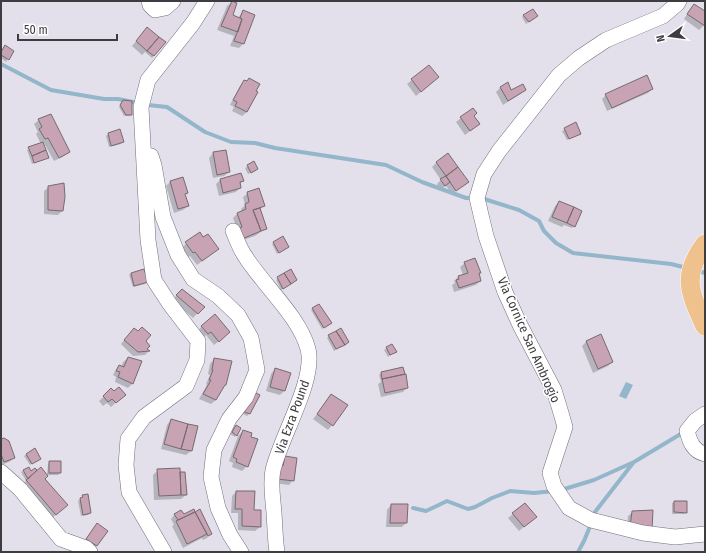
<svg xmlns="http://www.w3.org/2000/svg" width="706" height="553" viewBox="0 0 706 553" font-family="'Fira Sans Condensed',sans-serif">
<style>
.water{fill:#93b6ca}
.shadow{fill:#0003}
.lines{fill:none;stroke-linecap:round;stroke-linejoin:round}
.stream{stroke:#93b6ca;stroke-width:4}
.building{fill:#c7a3b3;stroke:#766b70}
.minor-casing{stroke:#716f79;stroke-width:16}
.major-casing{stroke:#fff;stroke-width:20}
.minor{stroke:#fff;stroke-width:15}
.major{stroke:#efc18c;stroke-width:19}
.labels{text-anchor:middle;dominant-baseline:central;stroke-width:3;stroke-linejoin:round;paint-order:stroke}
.street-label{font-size:13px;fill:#3d3c41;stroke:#fff}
</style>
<rect width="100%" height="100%" fill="#e3e0ec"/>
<path class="water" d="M626,382L633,385L626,399L619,396Z"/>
<path class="shadow" d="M232,2V15L238,18L243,11L253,16L243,44L239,48L230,46L234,36L217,30L227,6Z
M690,9L705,12V24L699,30L684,19Z
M524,15L535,18L526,24L522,17Z
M147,28L164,42L152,58L145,52L142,55L132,46Z
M5,46L12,51L6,62L1,58V52Z
M438,77L416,96L407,84L412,80Z
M249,79L255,91L257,93L247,112L242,116L232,111L234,107L230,105L240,86Z
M501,87L511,91L525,90L520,94L503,105L496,92Z
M652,89L648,93L607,111L602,99L606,95Z
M123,101L131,114L129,116H124L119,107Z
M473,109V116L479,124L465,135L456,122Z
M39,120L69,152L64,156L54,161L44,143L43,144L48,157L32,164L27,150L41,144L36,134L38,132L34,124Z
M575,124L580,133L567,140L562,131Z
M108,134L123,142L121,144L109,147L106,136Z
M213,153L229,172L224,176L213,178L209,158Z
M437,162L468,182L452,194L446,186L440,190L437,184L441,180L432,167Z
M254,163L255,171L248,174L245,168Z
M182,178L187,193L184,195L188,206L183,210L174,213L166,186L170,182Z
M220,180L243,181L239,185L240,188L236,192L219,196L216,184Z
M49,187L62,211L58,215L44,214V191Z
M248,193L264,206L259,210L265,229L255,236L237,242L238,231L233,218L237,214L242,212L241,209L245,205L243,197Z
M559,202L574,226L572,228L564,225L562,227L548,221L555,206Z
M200,233L213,253L197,265L190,256L188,257L181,248Z
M274,243L288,247L277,254L272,244Z
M465,263L480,272L478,274L480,281L476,285L454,292L452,285L455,283L454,281L458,277L463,275L460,267Z
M290,271L296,280L281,290L276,280Z
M131,273L147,282L145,284L133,287L129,275Z
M182,290L203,307L193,318L172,300Z
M313,309L329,325L322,329L311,310Z
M202,326L224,337L214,345L206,335L203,338L198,331Z
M130,333L144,341L146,349L149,351L145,355L133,356L121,344Z
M329,336L346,344L334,351L327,338Z
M601,336L612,362L608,366L593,373L582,346L586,342Z
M392,345L395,352L388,357L384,350Z
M128,358L141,362L132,384L128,388L115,382L116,377L113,375L115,371L119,366L121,367L123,362Z
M214,359L216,400L211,404L199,399L207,385L206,384L210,375L208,374L210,364Z
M275,369L290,373L284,391L280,395L266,391L271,374Z
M403,369L407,388L403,392L381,397L378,384L381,382L379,375L381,373Z
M111,390L120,399L111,407L107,403L103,406L99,401Z
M259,395L249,414L247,416L241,413Z
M332,395V425L328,430L313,419Z
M171,420L197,427L191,451L186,455L161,449L167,425Z
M236,426V435L235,437L230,434Z
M243,431L247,466L242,471L232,467L233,463L229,461L238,436Z
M1,440L14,458L9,462L1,465Z
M34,449L38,460L30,465L24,456Z
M285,458L293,480L289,485L273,483L280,462Z
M50,462L60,473L58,475H47L48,464Z
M29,468L30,472L44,479L67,505L49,521L20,487L26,481L21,472Z
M158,470L186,495L181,499L154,500L153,475Z
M236,492L253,511L260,527L255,531L238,530V513H231L232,496Z
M83,496L90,513L88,515L81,516L78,501Z
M674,502L686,512L684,514H672V503Z
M525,504L531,521L519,531L508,518Z
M391,505L406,523L402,527H386L387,510Z
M193,510L211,533L207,538L203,540L202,538L183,548L172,526L174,525L171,519L175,514L183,515Z
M633,512L647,534L627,526L628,516Z
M97,525L106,531L92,550L83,543Z"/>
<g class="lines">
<path class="stream" d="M1,64L51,90L104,99H118L148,105L167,107L205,132L231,142L255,143L275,148L386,165L422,182L466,198H481L519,210L539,221L544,231L556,243L573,253L671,264L687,268
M696,270L705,273
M561,490L594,480L634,462L684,432
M413,508L426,511L447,501L468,509L475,507L492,498L510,491L534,493L554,491
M593,517L595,512L633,463
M578,552L584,541L591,524"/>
</g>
<path class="building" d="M232,1L237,3L233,15L242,19L238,32L221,26Z
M694,4L705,11V26L687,14Z
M533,9L538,16L529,22L523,15Z
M243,10L255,15L244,44L234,41L242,19L240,18Z
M147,27L159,37L147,51L136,41Z
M159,37L166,42L154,56L147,51Z
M5,45L14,51L9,60L1,55V52Z
M429,65L439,77L421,92L411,79Z
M647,75L653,89L612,108L605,94Z
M249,78L260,84L256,91L258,92L247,112L235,106L237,102L233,100L244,80L247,81Z
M508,82L511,90L523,84L526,90L508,101L500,87Z
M123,100L132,101V115H126L120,105Z
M473,108L477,113L474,116L480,124L470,131L460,117Z
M51,114L70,152L59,158L48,138L45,139L39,129L42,127L38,119Z
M576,122L581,134L569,139L564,128Z
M120,129L124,142L111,146L108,133Z
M43,142L46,150L32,156L28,147Z
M46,150L49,158L34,163L32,156Z
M226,150L230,172L217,175L213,152Z
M448,153L458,167L446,176L436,162Z
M254,161L258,169L251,173L247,165Z
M458,167L469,182L456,191L446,176Z
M241,173L244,181L240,182L241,188L223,193L220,179Z
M446,176L450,182L445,186L440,179Z
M183,177L188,193L185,194L189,206L178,209L170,181Z
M64,183L65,197L63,211L48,210V186Z
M259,188L265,206L253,210L261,231L242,239L238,229L242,227L237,213L246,209L245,204L249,202L247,192Z
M559,201L574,207L567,223L552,217Z
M574,207L582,211L575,227L567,223Z
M260,208L267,229L261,231L253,210Z
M200,232L203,237L208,234L219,249L202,261L195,252L193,253L185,242Z
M283,236L289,247L279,253L273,242Z
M475,258L481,273H479L481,281L459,288L456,280L459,279L458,276L468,273L464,262Z
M144,269L148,282L134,286L131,273Z
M291,269L297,280L291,284L284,273Z
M284,273L291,284L283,289L277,277Z
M182,289L205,307L198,314L176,295Z
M319,304L332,323L324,328L312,308Z
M215,314L230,332L219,342L211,332L208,334L201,326Z
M142,327L151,335L146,341L150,346L147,349L150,351L138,352L124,340L134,328L138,331Z
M341,328L349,342L345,345L336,331Z
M336,331L345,345L336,349L328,335Z
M601,334L613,362L598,369L586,341Z
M392,344L397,352L390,355L386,347Z
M128,357L142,361L133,384L118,377L120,372L116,371L119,365L124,367Z
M214,358L232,361L226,385H225L216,400L203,394L211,380H209L213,370H212Z
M403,367L405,374L382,379L381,372Z
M275,368L291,373L285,391L270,387Z
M406,374L408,388L385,393L382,379Z
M119,387L126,395L116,403L112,399L108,402L103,396L111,388L114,391Z
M252,391L260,395L250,414L242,411Z
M331,394L348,405L333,426L317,414Z
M171,419L188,424L181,449L164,444Z
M188,424L198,426L192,451L181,449Z
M236,425L241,428L237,436L232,432Z
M243,430L252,433L251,437L258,439L248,467L236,462L237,459L233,457Z
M4,438L9,441L15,458L4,462L1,454V439Z
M35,448L41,459L32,464L26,454Z
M285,456L297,458L294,481L277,479L279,465L283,466Z
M49,461H61V473H49Z
M29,467L31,471L35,468L37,470L28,479L23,470Z
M41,467L48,476L45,479L68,505L56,515L26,480Z
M180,468L181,495L159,496L157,469Z
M180,472H185L187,495H181Z
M236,491H255L254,510H261V527L242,526V509H235Z
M88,494L91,513L83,515L80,498L83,497L82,495Z
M674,501H687V513L674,512Z
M525,503L537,517L524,527L512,513Z
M391,504H408L407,523H390Z
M194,509L195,512L178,520L174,514L181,510L184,514Z
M200,509L212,534L208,536L195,512Z
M653,510L652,530L630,527L632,511Z
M195,512L207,534L187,544L176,521Z
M97,523L108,531L97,546L86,539Z"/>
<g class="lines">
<g class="minor-casing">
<path id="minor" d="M149,1L150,5L155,10L165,8L173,1
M679,1L677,4L663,16L606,40L579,58L559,75L499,151L484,174L477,198L486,236L505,292L520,325L554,390L561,413L565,427L550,473L554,486L569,508L591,520L643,533L675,537L705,534
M151,156L154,165L163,217L178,255L193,279L218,296L238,315L251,338L257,370L246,397L229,419L214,450L211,477L218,508L230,535L241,552
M233,231C237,240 240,249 245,256C263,285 299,316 308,349C316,380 280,438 273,470C270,484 273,499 274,513C275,526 275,539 277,552
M705,414L695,421L687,431C690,442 693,451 705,454
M1,472L20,489L61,539L86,548L90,552
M164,552L129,492L126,465L128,439L144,417L186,386L197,360L198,341L169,303L154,280L148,240L141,107L148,80L193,23L207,1"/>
</g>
<g class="major-casing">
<path id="major" d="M705,244C681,276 690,293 705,326"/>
</g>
<use href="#minor" class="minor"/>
<use href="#major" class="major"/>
</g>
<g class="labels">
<g class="street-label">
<text transform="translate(529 340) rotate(66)">Via Cornice San Ambrogio</text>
<text transform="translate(292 417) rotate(-70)">Via Ezra Pound</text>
</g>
</g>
<rect width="706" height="553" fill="none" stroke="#3d3c41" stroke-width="4"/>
<g transform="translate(670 36) rotate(256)" stroke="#ffffff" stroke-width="3" paint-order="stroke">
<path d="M0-3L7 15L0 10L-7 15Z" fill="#3d3c41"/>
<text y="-6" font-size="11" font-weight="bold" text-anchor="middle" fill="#3d3c41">N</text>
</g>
<path d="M18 34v6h99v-6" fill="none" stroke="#3d3c41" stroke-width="2"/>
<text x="24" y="34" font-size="12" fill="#3d3c41" stroke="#ffffff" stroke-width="3" paint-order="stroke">50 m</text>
</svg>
